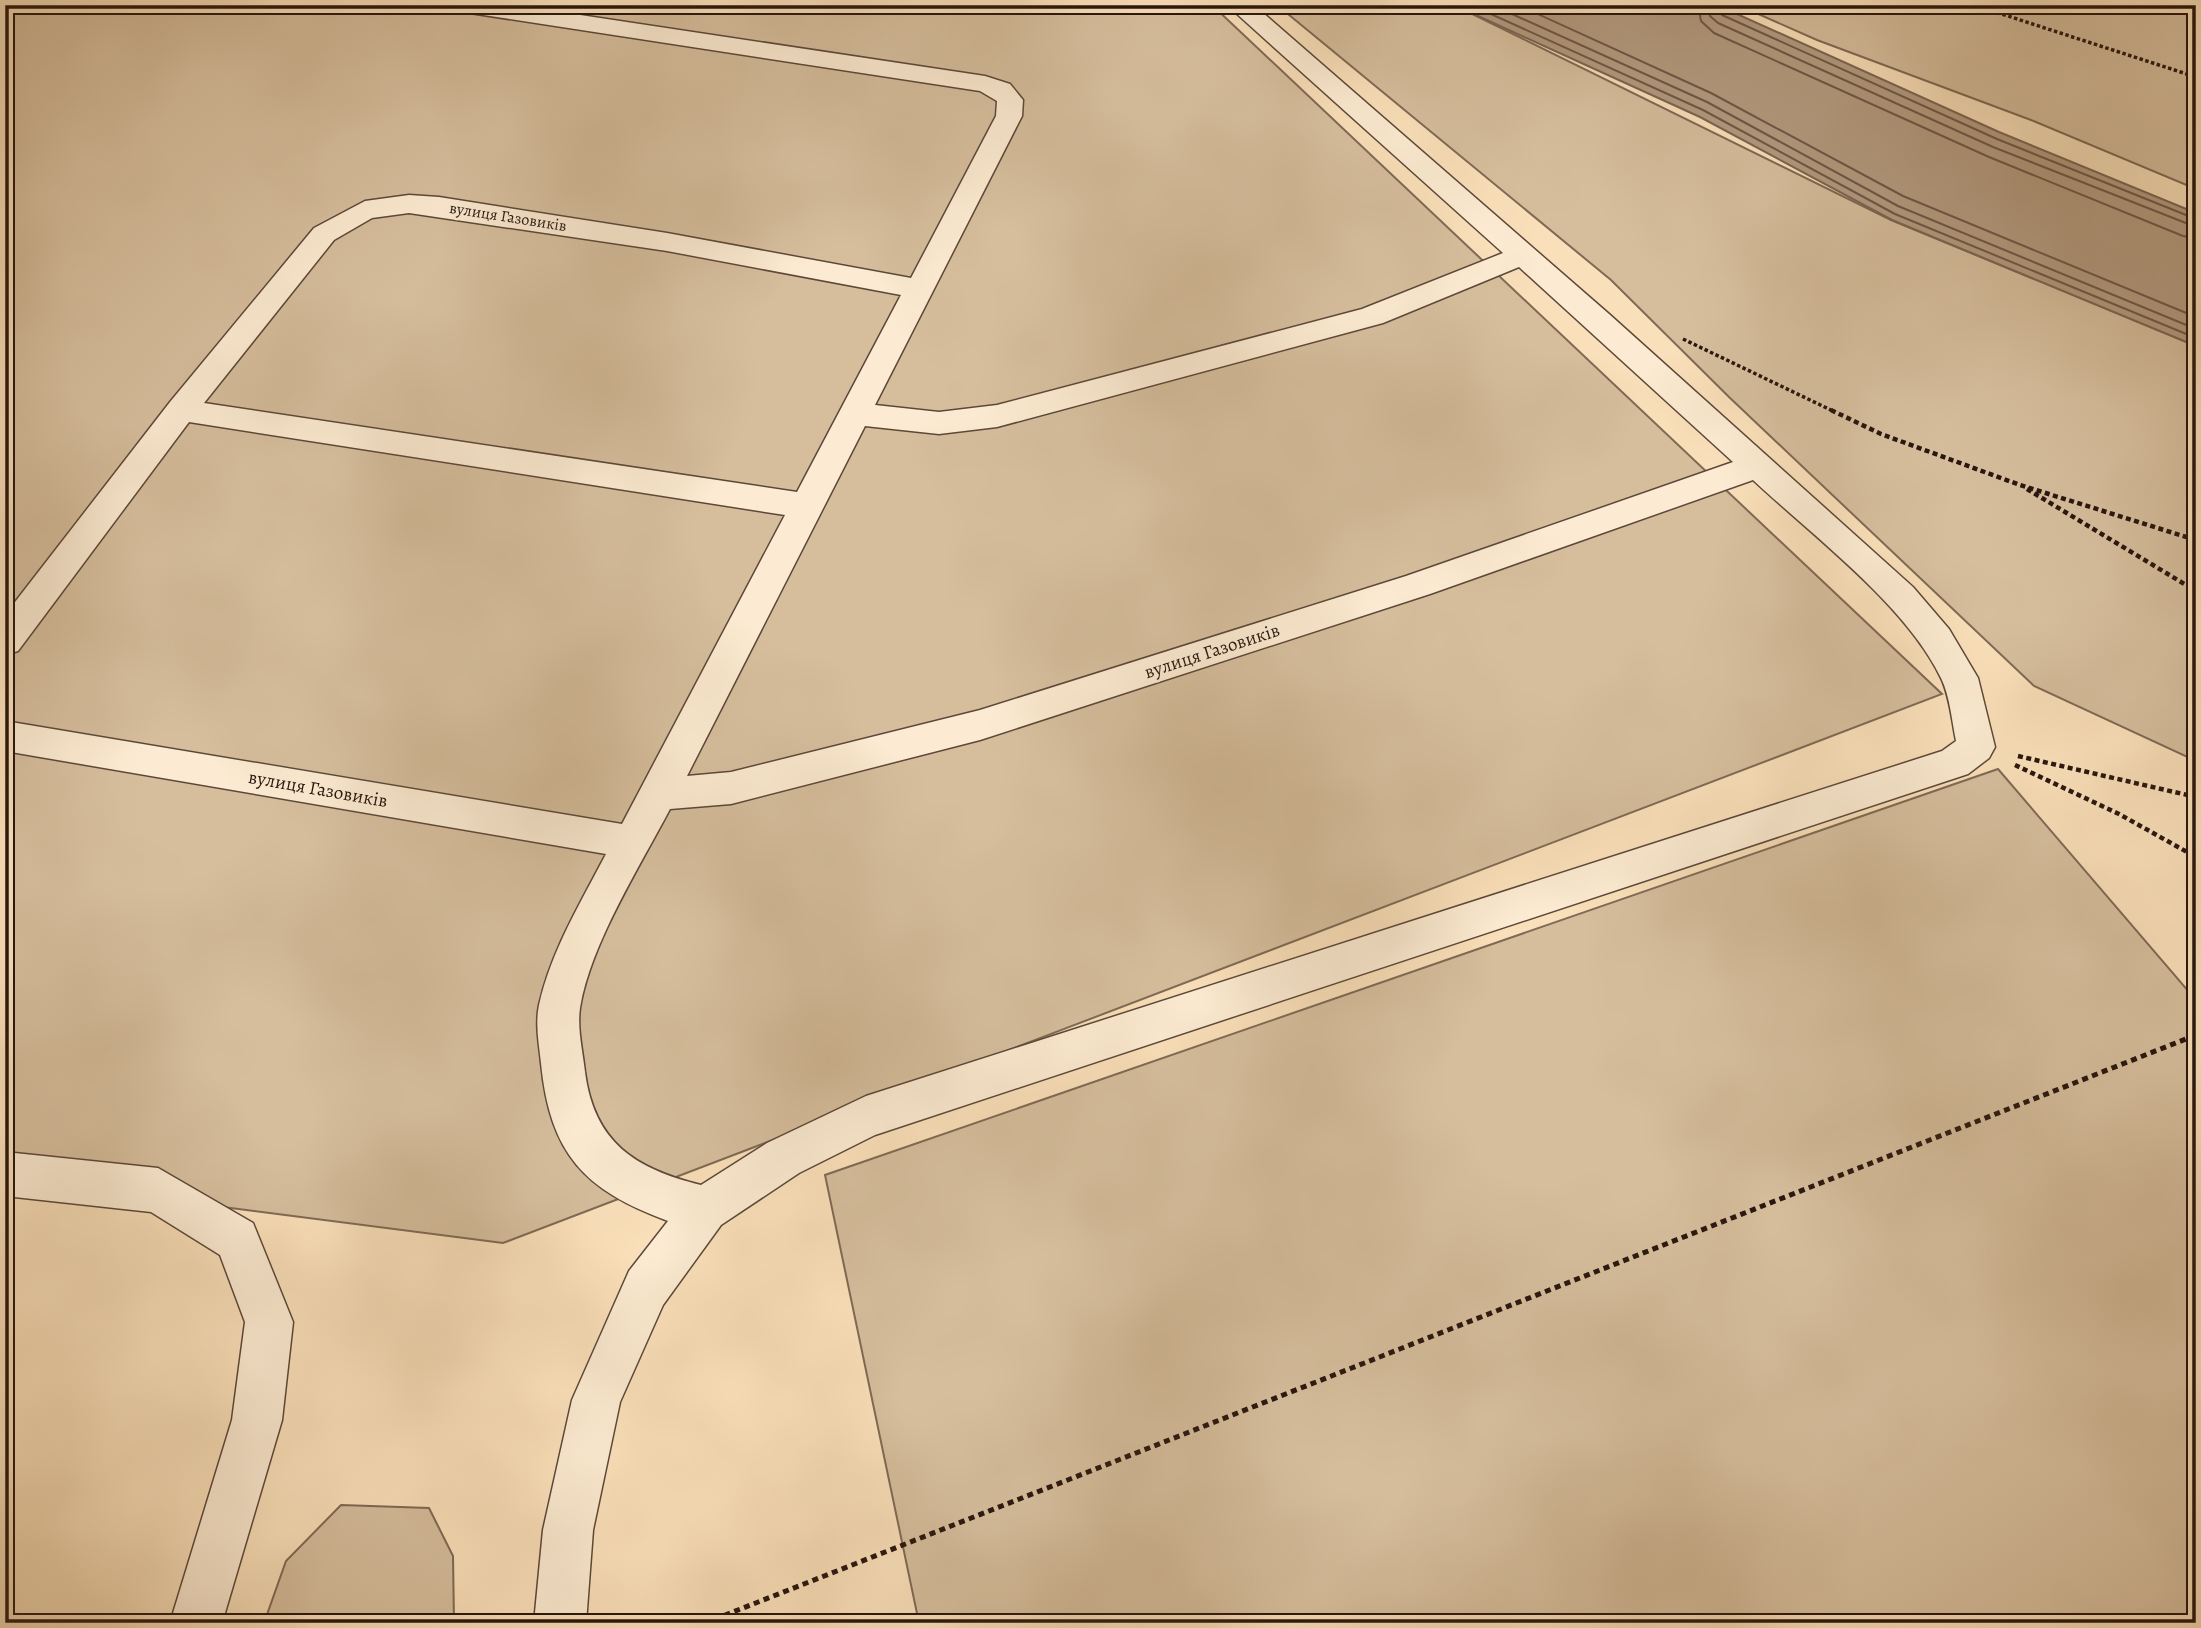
<svg xmlns="http://www.w3.org/2000/svg" width="2201" height="1628" viewBox="0 0 2201 1628" font-family="Alegreya,serif">
<style>
.green{fill:#d6be9d;stroke:#7f6a56;stroke-width:2}
.water{fill:#b39b80;stroke:#7b6653;stroke-width:2}
.lines{fill:none;stroke-linecap:round;stroke-linejoin:round}
.shore{stroke:#6e5848;stroke-width:2}
.minor-casing{stroke:#5c483a;stroke-width:3}
.path-far2{stroke:#28160f;stroke-width:3.5;stroke-dasharray:3.5 2.5;stroke-linecap:butt}
.path-far1{stroke:#28160f;stroke-width:4.5;stroke-dasharray:5 3.5;stroke-linecap:butt}
.path{stroke:#28160f;stroke-width:5;stroke-dasharray:6 4.5;stroke-linecap:butt}
.minor{fill:#fcebd2;fill-rule:evenodd}
.labels{text-anchor:middle;dominant-baseline:central;stroke-width:5;stroke-linejoin:round;paint-order:stroke}
.far-street-label{font-size:16px;fill:#28160f;stroke:#fcebd2}
.street-label{font-size:19px;fill:#28160f;stroke:#fcebd2}
</style>
<rect width="100%" height="100%" fill="#fae0ba"/>
<filter id="stains"><feTurbulence type="fractalNoise" baseFrequency=".00286" numOctaves="4"/><feColorMatrix values="0 0 0 0 .2 0 0 0 0 .09 0 0 0 0 .02 0 0 0 .5 -.17"/></filter>
<radialGradient id="worn" r=".72"><stop offset=".6" stop-color="#630" stop-opacity="0"/><stop offset="1" stop-color="#630" stop-opacity=".3"/></radialGradient>
<path class="green" d="M5,5H1212L1942,694L503,1243L5,1179Z
M1277,5H1454L1891,220L2196,346V761L2034,686L1729,397L1611,280Z
M1738,5H2196V189L2031,120L1817,40Z
M1998,769L2196,1000V1623H919L825,1175Z
M341,1505L429,1508L453,1556L454,1623H264L286,1561Z"/>
<path class="water" d="M1454,5H1717L1999,132L2196,213V346L1892,220L1700,117Z"/>
<g class="lines">
<path class="shore" d="M1471,5L1703,110L1895,214L2196,338
M1492,5L1707,102L1898,206L2196,329
M1518,5L1711,93L1903,196L2196,317
M1698,5L1701,21L1714,33L1989,157L2183,236L2196,238
M1708,5L1710,16L1718,23L1993,147L2196,227
M1717,5L1722,15L1997,139L2196,219"/>
<g class="minor-casing">
<path id="minor" d="M458,5H514L985,76L1010,84L1023,100L1022,116L875,405L939,412L997,405L1362,309L1503,253L1227,5H1254L1609,314L1913,587L1949,629L1978,678L1995,747L1989,758L1968,774L875,1135L799,1173L721,1225L663,1305L620,1402L593,1530L586,1623H534L543,1530L572,1400L629,1271L668,1221C584,1190 550,1154 541,1063C539,1044 535,1024 539,1005C551,951 581,902 606,854L5,751V721L622,824L785,515L189,422L18,651L5,655V615L170,402L314,228L365,201L409,195L439,197L667,233L911,278L996,116L997,101L980,91L470,13L461,11ZM409,213L667,251L901,295L797,492L204,403L334,240L372,218ZM1519,267L1733,462L1406,576L980,710L731,772L687,776L865,426L939,434L997,427L1383,323ZM1753,480C1813,536 1906,605 1941,678C1950,696 1952,722 1956,741L1942,751L866,1096L767,1143L701,1185C636,1169 594,1143 585,1072C583,1052 577,1029 580,1008C590,945 640,866 670,809L731,804L980,740L1430,594Z
M5,1152L158,1168L253,1223L293,1322L282,1420L222,1623H170L232,1420L245,1322L220,1255L151,1212L5,1196Z"/>
</g>
<path class="path-far2" d="M1974,5L2196,77
M1683,339L1835,412"/>
<path class="path-far1" d="M1831,410L1881,434L2020,485L2196,540
M2027,489L2196,591
M2018,756L2196,797
M2015,765L2119,814L2196,857"/>
<path class="path" d="M705,1623L2196,1035"/>
<use href="#minor" class="minor"/>
</g>
<g class="labels">
<g class="far-street-label">
<text transform="translate(508 217) rotate(9)">вулиця Газовиків</text>
</g>
<g class="street-label">
<text transform="translate(1212 651) rotate(-18)">вулиця Газовиків</text>
<text transform="translate(318 789) rotate(10)">вулиця Газовиків</text>
</g>
</g>
<rect width="2201" height="1628" fill="none" stroke="#fae0ba" stroke-width="28"/>
<rect x="7" y="7" width="2187" height="1614" fill="none" stroke="#28160f" stroke-width="3.5"/>
<rect x="14" y="14" width="2173" height="1600" fill="none" stroke="#28160f" stroke-width="2"/>
<rect width="100%" height="100%" filter="url(#stains)"/>
<rect width="100%" height="100%" fill="url(#worn)"/>
</svg>
